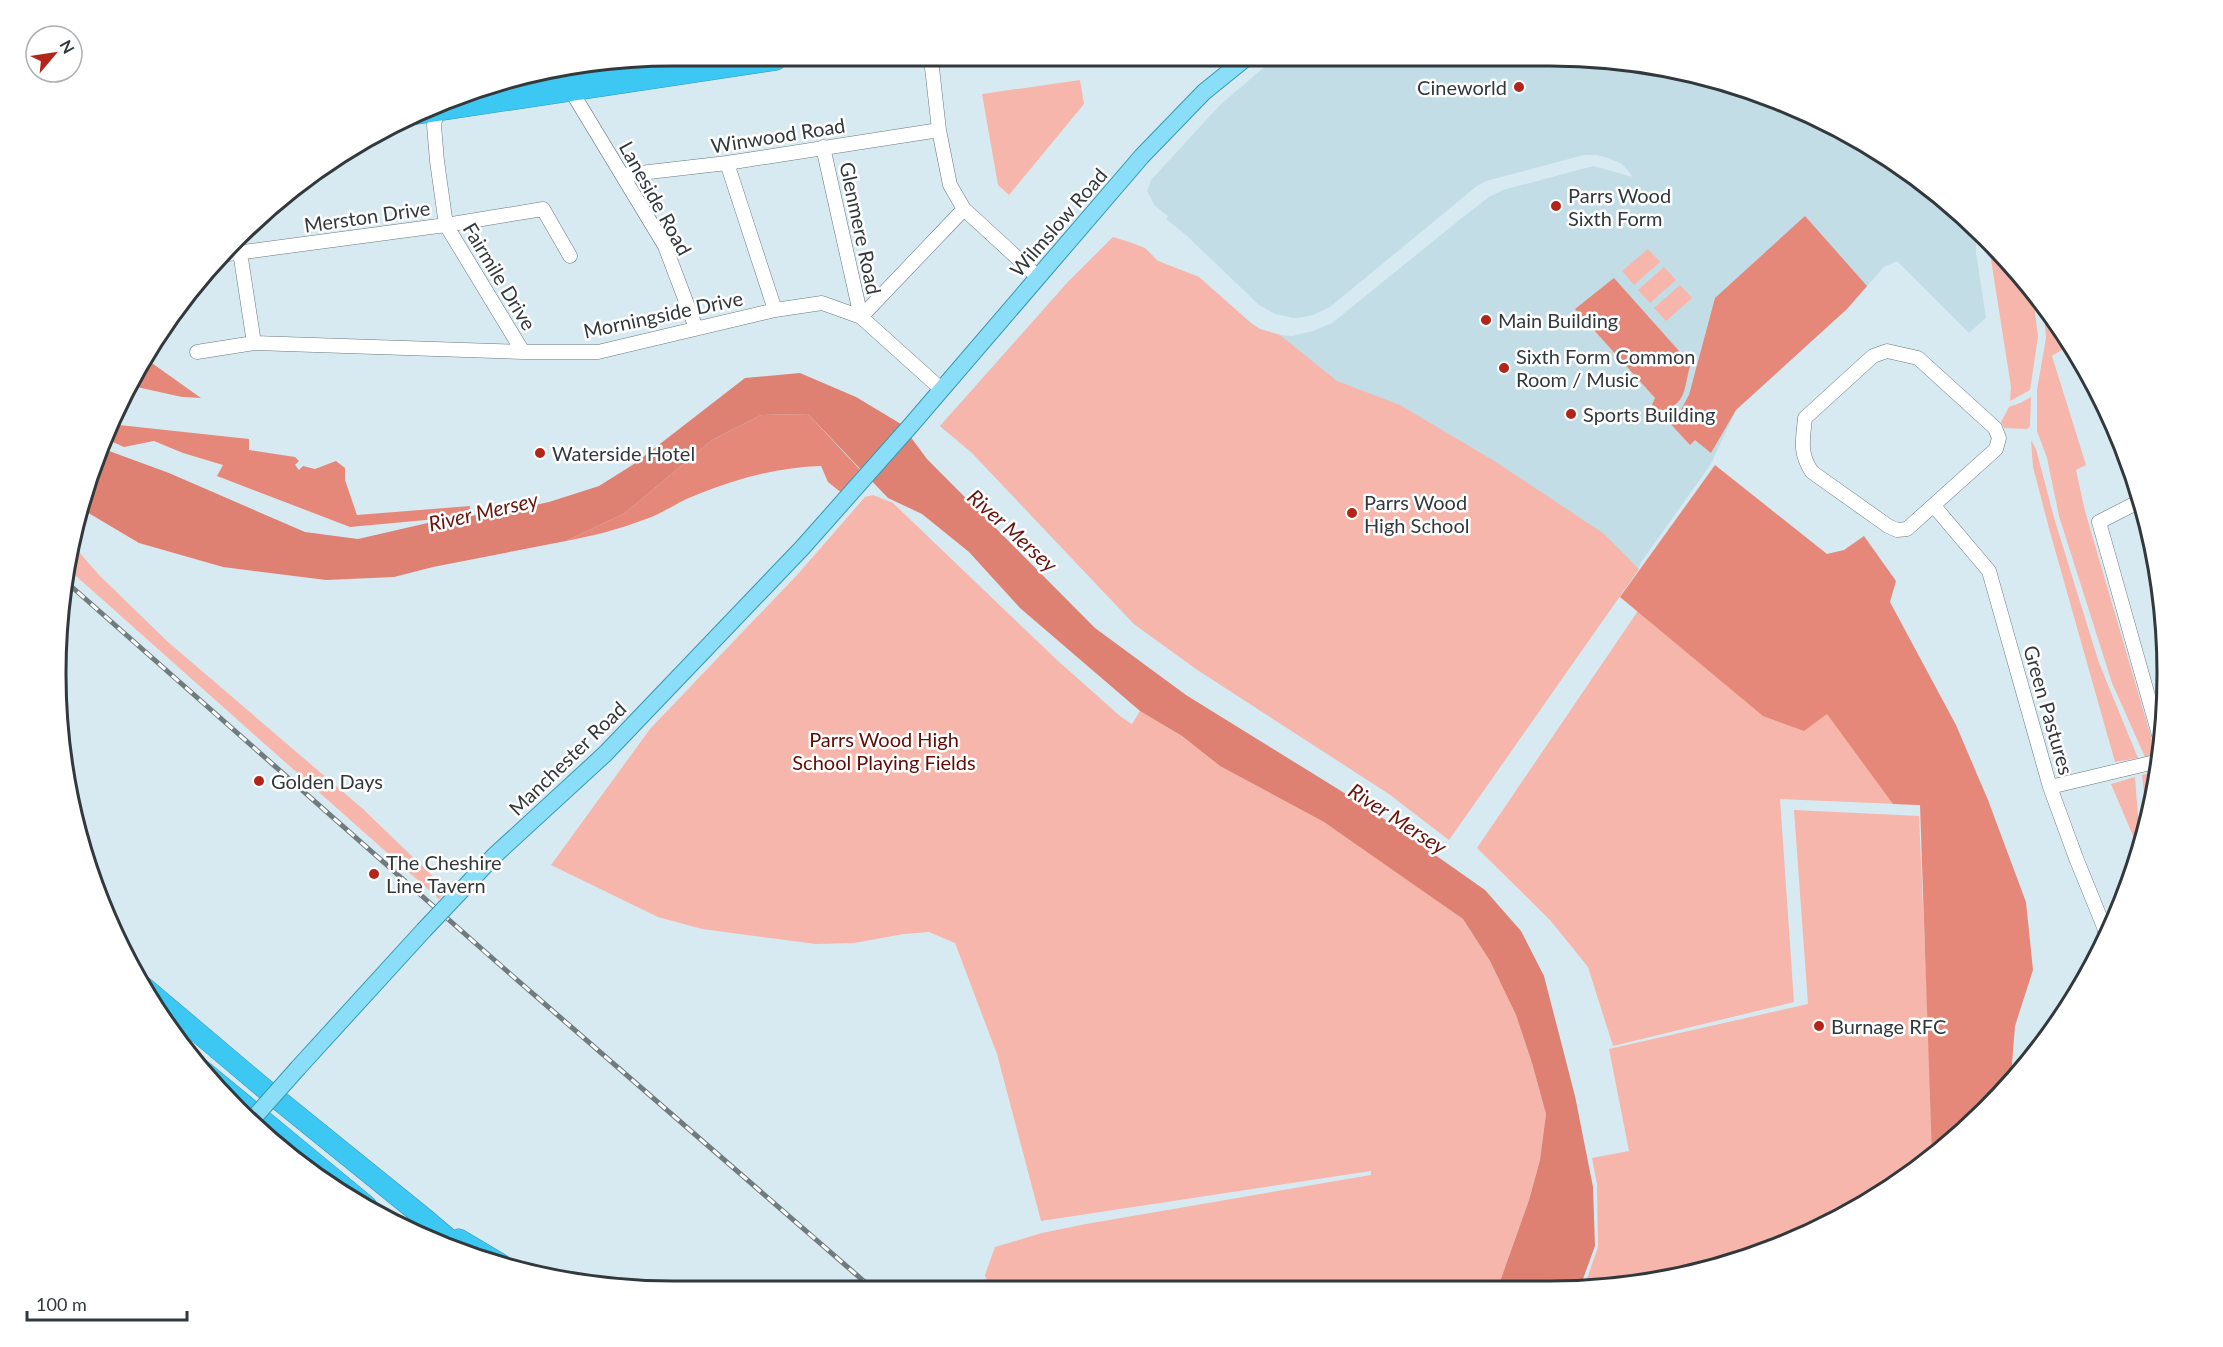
<svg xmlns="http://www.w3.org/2000/svg" width="2223" height="1347" viewBox="0 0 2223 1347" font-family="Lato,sans-serif">
<style>
.built{fill:#c3dde7}
.green{fill:#f6b6ab}
.forest{fill:#e68879}
.water{fill:#de8172}
.lines{fill:none;stroke-linecap:round;stroke-linejoin:round}
.minor-casing{stroke:#68797f;stroke-width:15}
.major-casing{stroke:#3896b2;stroke-width:18}
.highway-casing{stroke:#3896b2;stroke-width:21}
.minor{stroke:#fff;stroke-width:14}
.major{stroke:#8adef7;stroke-width:16}
.highway{stroke:#3cc8f2;stroke-width:20}
.rail-casing{stroke:#707b7f;stroke-width:5}
.rail{stroke:#fff;stroke-width:3;stroke-dasharray:9;stroke-linecap:butt}
.major-bridge-casing{stroke:#3896b2;stroke-width:18;stroke-linecap:butt}
.major-bridge{stroke:#8adef7;stroke-width:16}
.poi-dot{fill:#b32519;stroke:#fff;stroke-width:2}
.labels{text-anchor:middle;dominant-baseline:central;stroke-width:5;stroke-linejoin:round;paint-order:stroke}
.poi-label{font-size:20px;fill:#32393c;stroke:#fff;text-anchor:start}
.street-label{font-size:20px;fill:#32393c;stroke:#fff}
.park-label{font-size:20px;fill:#610c06;stroke:#fff}
.water-label{font-size:21px;font-style:italic;fill:#68140d;stroke:#fff}
.rim{fill:none;stroke:#32393c;stroke-width:3}
</style>
<rect width="100%" height="100%" fill="#d8eaf1"/>
<path class="built" d="M1590,57L1748,88L1893,160L1976,228V252L1986,318L1969,333L1898,262H1895L1884,267L1847,309L1736,410L1711,464L1642,561L1636,573L1449,840L1389,794L1196,669L1134,624L972,453L940,426L1067,283L1113,237L1132,243L1145,248L1158,261L1199,277L1251,323L1260,329L1280,335L1292,336L1313,331L1332,323L1463,217L1489,197L1503,190L1593,166L1633,177L1622,164L1608,158L1597,155H1584L1486,181L1477,186L1330,307L1313,315L1304,317L1294,318L1275,314L1259,305L1187,236L1166,219L1168,216L1155,206L1147,191L1151,180L1220,105L1275,58Z"/>
<path class="green" d="M1080,80L1084,104L1009,195L998,185L982,94Z
M1113,237L1132,243L1145,248L1158,261L1199,277L1251,323L1260,329L1280,335L1337,381L1400,405L1496,462L1603,533L1639,569L1449,840L1389,794L1196,669L1134,624L972,453L940,426L1067,283Z
M1988,240L2033,294L2038,337L2030,390L2010,401L2011,387Z
M1648,249L1660,262L1634,285L1622,271Z
M1664,267L1676,280L1650,303L1638,290Z
M1680,285L1692,298L1666,321L1654,308Z
M2043,305L2064,330L2071,344L2052,356L2086,465L2076,470L2085,511L2156,754L2145,757L2112,683L2059,516L2047,458L2037,431V390L2046,338Z
M2031,397L2030,426L2027,429L2004,428L2001,422L2009,407L2020,403Z
M2031,440L2036,449L2055,521L2099,663L2138,758L2115,762L2050,532L2033,467Z
M873,495L893,503L1057,660L1120,716L1132,724L1140,711L1182,736L1220,766L1324,822L1373,855L1463,919L1490,961L1516,1015L1532,1063L1546,1114L1540,1160L1529,1200L1497,1290H989L985,1275L995,1247L1042,1233L1086,1224L1371,1175V1171L1041,1221L997,1054L955,943L929,932L904,934L854,943L816,944L702,929L658,917L551,865L650,729L798,574L865,497Z
M72,544L99,575L168,642L363,809L447,890L439,899L67,568Z
M1644,602L1851,653L1920,805L1780,799L1794,1002L1613,1046L1588,967L1550,920L1477,848Z
M2158,771L2156,794L2147,822L2142,775Z
M2135,777L2138,816L2144,833L2139,850L2111,784Z
M1794,810L1919,816L1934,1155L1858,1209L1710,1270L1583,1290L1598,1247L1597,1184L1592,1158L1629,1151L1609,1049L1808,1004Z"/>
<path class="forest" d="M1805,216L1867,286L1847,309L1736,410L1711,453L1695,440L1690,445L1667,420L1678,415L1689,395L1715,298Z
M1614,278L1688,361L1690,366C1683,392 1687,405 1657,412L1652,405L1655,398L1575,309Z
M148,354L149,361L201,398L182,397L132,386Z
M123,406L119,425L249,439V450L295,457L299,461L295,465L299,470L303,466L315,469L336,461L345,468V480L357,515L470,506L469,516L350,527L217,476L223,465L183,453L154,441L124,447L106,439Z
M808,414L862,472L843,494L828,482L821,466C778,467 736,479 696,495C679,501 664,513 646,519C620,529 593,536 566,541L625,513L712,440L761,415Z
M1715,465L1827,554L1844,550L1864,536L1896,581L1890,602L1956,725L1988,800L2026,902L2033,970L2015,1026L2011,1076L1957,1138L1932,1156L1920,805L1893,804L1827,714L1804,731L1763,716L1620,597Z"/>
<path class="water" d="M800,373L856,397L901,424L927,459L1095,628L1186,695L1367,807L1485,890L1521,931L1544,976L1575,1096L1593,1187L1595,1246L1579,1290H1497L1529,1200L1540,1160L1546,1114L1532,1063L1516,1015L1490,961L1463,919L1324,822L1220,766L1182,736L1140,711L1020,608L969,552L922,514L888,498L808,414L761,415L712,440L625,513L566,541L433,567L394,577L326,580L223,567L139,543L80,508L88,475L101,448L169,473L305,532L358,539L445,519L507,511L549,502L599,486L634,464L745,378Z"/>
<g class="lines">
<g class="minor-casing">
<path id="minor" d="M931,59L939,130L950,185L964,209L1038,277
M567,84L665,246L696,328
M439,104L434,125L437,161L446,225L523,352
M823,147L861,317
M727,163L775,310
M623,175L727,163L939,130
M240,252L254,343
M221,255L446,225L543,209L570,256
M861,317L964,209
M1887,351L1918,358L1995,428L1999,438L1996,449L1907,529L1897,530L1888,526L1812,472C1799,453 1803,440 1805,418L1873,356Z
M197,352L254,343L523,352H598L775,310L822,303L861,317L941,389
M2140,501L2099,522L2161,742
M1934,506L1989,571L2050,787L2076,858L2104,927L2106,938
M2050,787L2159,761"/>
</g>
<g class="major-casing">
<path id="major" d="M494,856L605,754L803,547L912,424L1142,156L1204,92L1246,58
M298,1068L424,930"/>
</g>
<g class="highway-casing">
<path id="highway" d="M467,92L673,61
M410,115L776,60
M144,987L260,1085L428,1221L468,1255
M196,1065L367,1206
M459,1239L501,1264"/>
</g>
<use href="#minor" class="minor"/>
<use href="#major" class="major"/>
<use href="#highway" class="highway"/>
<g class="rail-casing">
<path id="rail" d="M64,580L508,972L874,1290"/>
</g>
<use href="#rail" class="rail"/>
<g class="major-bridge-casing">
<path id="major-bridge" d="M424,930L494,856
M250,1122L298,1068"/>
</g>
<use href="#major-bridge" class="major-bridge"/>
</g>
<g class="poi-dot">
<circle cx="1519" cy="87" r="6"/>
<circle cx="1556" cy="206" r="6"/>
<circle cx="1486" cy="320" r="6"/>
<circle cx="1504" cy="368" r="6"/>
<circle cx="1571" cy="414" r="6"/>
<circle cx="540" cy="453" r="6"/>
<circle cx="1352" cy="513" r="6"/>
<circle cx="259" cy="781" r="6"/>
<circle cx="374" cy="874" r="6"/>
<circle cx="1819" cy="1026" r="6"/>
</g>
<g class="labels">
<g class="poi-label">
<text x="1507" y="87" text-anchor="end">Cineworld</text>
<text x="1568" y="195">Parrs Wood<tspan x="1568" dy="23">Sixth Form</tspan></text>
<text x="1498" y="320">Main Building</text>
<text x="1516" y="356">Sixth Form Common<tspan x="1516" dy="23">Room / Music</tspan></text>
<text x="1583" y="414">Sports Building</text>
<text x="552" y="453">Waterside Hotel</text>
<text x="1364" y="502">Parrs Wood<tspan x="1364" dy="23">High School</tspan></text>
<text x="271" y="781">Golden Days</text>
<text x="386" y="862">The Cheshire<tspan x="386" dy="23">Line Tavern</tspan></text>
<text x="1831" y="1026">Burnage RFC</text>
</g>
<g class="street-label">
<text transform="translate(778 135) rotate(-9)">Winwood Road</text>
<text transform="translate(656 198) rotate(61)">Laneside Road</text>
<text transform="translate(367 216) rotate(-8)">Merston Drive</text>
<text transform="translate(1058 222) rotate(-49)">Wilmslow Road</text>
<text transform="translate(861 228) rotate(78)">Glenmere Road</text>
<text transform="translate(500 276) rotate(59)">Fairmile Drive</text>
<text transform="translate(663 314) rotate(-12)">Morningside Drive</text>
<text transform="translate(2049 710) rotate(74)">Green Pastures</text>
<text transform="translate(567 758) rotate(-44)">Manchester Road</text>
</g>
<g class="park-label">
<text x="884" y="739">Parrs Wood High<tspan x="884" dy="23">School Playing Fields</tspan></text>
</g>
<g class="water-label">
<text transform="translate(483 511) rotate(-13)">River Mersey</text>
<text transform="translate(1013 530) rotate(42)">River Mersey</text>
<text transform="translate(1398 818) rotate(33)">River Mersey</text>
</g>
</g>
<path d="M0 0H2223V1347H0ZM673 66H1550A607 607 0 0 1 2157 673V674A607 607 0 0 1 1550 1281H673A607 607 0 0 1 66 674V673A607 607 0 0 1 673 66Z" fill="#fff" fill-rule="evenodd"/>
<path class="rim" d="M673 66H1550A607 607 0 0 1 2157 673V674A607 607 0 0 1 1550 1281H673A607 607 0 0 1 66 674V673A607 607 0 0 1 673 66Z"/>
<g transform="translate(54 54) rotate(61)"><circle r="28" fill="#ffffff" stroke="#adb0b1" stroke-width="1.5"/>
<path d="M0-4.5L10 22L0 15L-10 22Z" fill="#b32519"/>
<text y="-9" font-size="16" font-weight="bold" text-anchor="middle" fill="#32393c">N</text>
</g>
<path d="M27 1311v9h160v-9" fill="none" stroke="#32393c" stroke-width="3"/>
<text x="36" y="1311" font-size="18" fill="#32393c" stroke="#ffffff" stroke-width="4.5" paint-order="stroke">100 m</text>
</svg>
